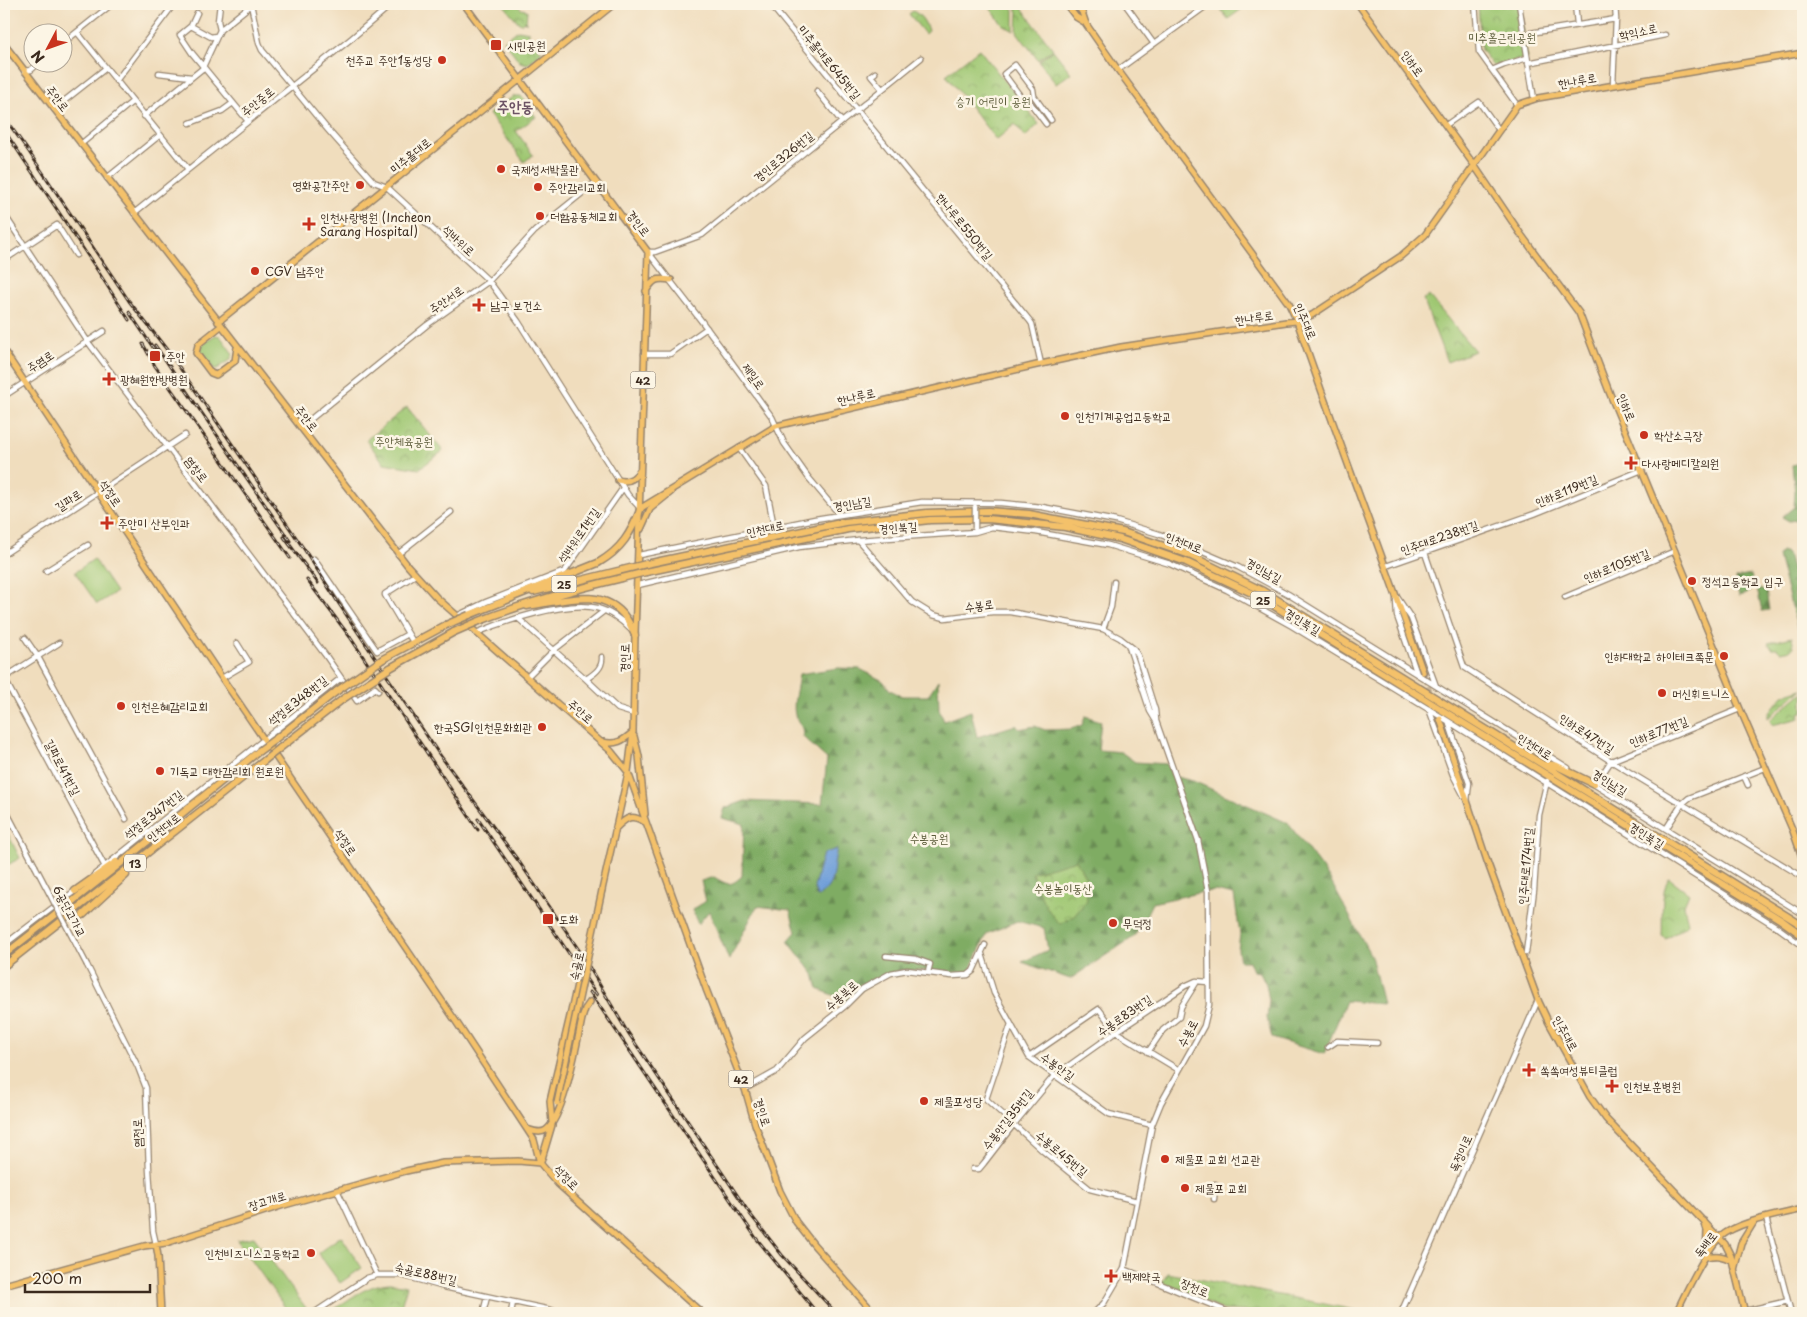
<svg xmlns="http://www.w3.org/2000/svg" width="1807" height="1317" viewBox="0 0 1807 1317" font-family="'Playpen Sans','Poor Story',sans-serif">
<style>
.grass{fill:#9fc772;stroke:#6d7848}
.forest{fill:url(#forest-firs);stroke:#5d6b41}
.park{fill:url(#park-crowns);stroke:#6d7848}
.water{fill:#6f9fd9;stroke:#55647c}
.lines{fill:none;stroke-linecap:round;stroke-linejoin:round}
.major-tunnel{stroke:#ccb99d;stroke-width:5;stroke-dasharray:5 2.5;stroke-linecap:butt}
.minor-casing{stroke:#96846e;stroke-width:7}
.major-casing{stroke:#96846e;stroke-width:8}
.highway-casing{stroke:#96846e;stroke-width:9}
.minor{stroke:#fff;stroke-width:4.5}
.major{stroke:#f4c16b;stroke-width:5}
.highway{stroke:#f4c16b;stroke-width:6}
.rail-casing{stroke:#3b2a1e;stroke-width:3}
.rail{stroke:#fcf5e5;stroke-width:1;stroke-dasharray:4;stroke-linecap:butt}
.minor-bridge-casing{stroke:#96846e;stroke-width:7;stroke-linecap:butt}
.major-bridge-casing{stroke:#96846e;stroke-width:8;stroke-linecap:butt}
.highway-bridge-casing{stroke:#96846e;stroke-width:9;stroke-linecap:butt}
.minor-bridge{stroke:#fff;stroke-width:4.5}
.major-bridge{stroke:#f4c16b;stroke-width:5}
.highway-bridge{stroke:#f4c16b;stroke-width:6}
.poi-dot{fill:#c8321e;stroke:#fcf5e5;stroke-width:2}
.labels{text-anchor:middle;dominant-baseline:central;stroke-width:5;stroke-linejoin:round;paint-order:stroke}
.shield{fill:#fcf5e5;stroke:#75675a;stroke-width:1}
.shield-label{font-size:11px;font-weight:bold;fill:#3b2a1e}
.street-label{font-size:12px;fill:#3b2a1e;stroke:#fcf5e5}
.park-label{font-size:12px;fill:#595937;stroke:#fcf5e5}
.poi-label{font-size:12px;fill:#3b2a1e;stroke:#fcf5e5;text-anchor:start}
.quarter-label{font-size:15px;font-weight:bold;fill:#6d5465;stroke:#fcf5e5}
</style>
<defs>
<pattern id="forest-firs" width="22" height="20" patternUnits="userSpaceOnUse" patternTransform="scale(1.25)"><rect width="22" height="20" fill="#7fac64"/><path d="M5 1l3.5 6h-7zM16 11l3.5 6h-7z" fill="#698c52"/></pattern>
<pattern id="park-crowns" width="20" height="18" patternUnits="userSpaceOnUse" patternTransform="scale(1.25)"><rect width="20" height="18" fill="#9fc772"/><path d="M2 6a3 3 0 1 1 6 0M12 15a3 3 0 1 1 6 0" fill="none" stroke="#83a25d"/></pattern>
</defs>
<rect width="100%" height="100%" fill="#fcf5e5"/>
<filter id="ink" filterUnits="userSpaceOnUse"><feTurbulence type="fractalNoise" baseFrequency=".02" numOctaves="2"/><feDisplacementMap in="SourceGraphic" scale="10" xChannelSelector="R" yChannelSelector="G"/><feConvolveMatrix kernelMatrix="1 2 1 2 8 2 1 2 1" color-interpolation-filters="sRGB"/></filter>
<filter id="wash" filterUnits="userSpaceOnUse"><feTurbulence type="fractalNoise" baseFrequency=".0096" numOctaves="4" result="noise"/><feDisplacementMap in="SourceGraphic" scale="20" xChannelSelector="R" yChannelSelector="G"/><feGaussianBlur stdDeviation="1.12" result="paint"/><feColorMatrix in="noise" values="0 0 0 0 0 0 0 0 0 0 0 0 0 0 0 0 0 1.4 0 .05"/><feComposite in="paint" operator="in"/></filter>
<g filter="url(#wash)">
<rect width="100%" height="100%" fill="#f0ddbd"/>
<path class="grass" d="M215,335L220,336L233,354L230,360L217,369H214L201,353L200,349L202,345Z
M94,559L116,592L97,604L75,572Z
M4,826L20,858L4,867Z
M341,1236L362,1268L340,1283L318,1253Z
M254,1237L306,1308L302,1312L301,1310L297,1313H289L237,1240Z"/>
<path class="forest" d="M1803,462V519L1789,521L1782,517L1794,507L1795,492L1792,465Z
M1781,552H1785L1789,557L1794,576L1803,574V592L1794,590V594L1798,609L1800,610L1798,595L1803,594V630L1797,627L1778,556Z
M1751,575L1753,584L1747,594L1739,596L1735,578Z
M1757,589L1766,591L1769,610L1762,611Z
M838,668L860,669L883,681L890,690L902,696H928L938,680L939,709L944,721L971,711L977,737L1016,725L1019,729L1035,726L1045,730L1071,729L1082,725L1085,716L1101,721L1098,750L1121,752L1135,762L1167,764L1172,776L1193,781L1288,823L1329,878L1371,956L1383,1004L1346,1001L1324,1054L1272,1038L1267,1018L1269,1000L1266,984L1260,972L1253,971L1249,961H1240L1238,950L1240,934L1234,895L1215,891L1203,892L1152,903L1139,930L1132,938L1070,979L1022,962L1048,950L1044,928L1017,921L987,934L968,975C946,973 911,966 890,973C875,979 860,990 847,1001L818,989L814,974L788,941L796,932L790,910L757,906L729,960L709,911L698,924L692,910L706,901L701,881L714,877C728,885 730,887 742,876L744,824L722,818L725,808L745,801L822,804L827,759L803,737C804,727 798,723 795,715C792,703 798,686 799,674Z"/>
<path class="park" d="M503,4H517L521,9L527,10L526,23L524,21L522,23H519Z
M987,4H1011L1014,10V31L1003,25Z
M1014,4H1019L1053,49L1038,60L1017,32L1018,12Z
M1217,4H1249L1228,19Z
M1478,4H1519L1527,58L1493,66L1481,50Z
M913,11C921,15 926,23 928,31L925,34L909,14Z
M518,30L529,32L528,43L535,44L542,52L528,64L520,62L504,41Z
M979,49L1039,124L1025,137L1015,124L996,140L946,75Z
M1053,50L1071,73L1056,84L1039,61Z
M514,96H521L536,117L516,131L533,155L524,162L489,114Z
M1429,296L1475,351L1447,362L1423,299Z
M407,407L443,451L419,469L384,463L366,440Z
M1792,637L1794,647L1791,650L1781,652L1777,648H1772L1768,643Z
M1802,689L1768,718V714L1783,695Z
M1803,692V712L1799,713L1800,718L1772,725L1770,720Z
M1076,860L1085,877L1087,900L1074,916L1060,924C1046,911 1038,891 1032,873Z
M1669,878L1689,893L1684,905L1688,924L1666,939L1662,936C1663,920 1660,891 1669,878Z
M1168,1273L1370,1313H1272L1223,1310L1161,1284Z
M390,1283L407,1286L399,1313H329C347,1301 367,1284 390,1283Z"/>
<path class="water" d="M837,849C831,869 838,884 817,897L814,887L822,857L825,853Z"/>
</g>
<g filter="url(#ink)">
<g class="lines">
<path class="major-tunnel" d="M1423,672L1432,697"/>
<g class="minor-casing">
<path id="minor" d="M220,4L218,21L220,30
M251,4L259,43L262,50L328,130L374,182L387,187L489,281L518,321L628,495L640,508
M770,4L1030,321L1032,324L1041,364
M1125,4L1154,44
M1475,4L1479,52L1517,105
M1519,4L1534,99
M1575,4L1577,24
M197,13L191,26L180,35L192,53L248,121
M191,26L211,37L216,36
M77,32L188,169
M1524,34L1616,19
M62,44L112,4
M1528,63L1665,35
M1118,70L1209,4
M1492,70L1504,65L1527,58
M24,71L31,70L40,62
M159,73L191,77
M875,73L871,76L882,89
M116,81L174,4
M1613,84L1616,19L1615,4
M817,91L842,122
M54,109L106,68
M144,116L202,69L220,30L251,5
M190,123L222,111L233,103
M1046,124L1028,100L1021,97L1004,74L1015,65L1033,89L1034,96L1051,120
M1446,125L1479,102L1499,130
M81,144L133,101
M107,178L160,135
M134,213L352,38L392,4
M4,214L88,342L326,656L357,701L375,688L378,691
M648,252H655L702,235L921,58
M648,252L703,323L772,417L784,443L808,477L839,514
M4,260L57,225L76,255
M644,354H670L707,328
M4,396L104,331
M301,427L427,325L489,281L535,231L596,182
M739,448L766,486L774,527
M858,540L912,602L933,615L945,618L992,612H1010L1103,629L1120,638L1134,649L1138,656L1155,710L1156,720
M1425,553L1464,667L1611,761L1803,877
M4,554L185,435
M398,554L451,512
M639,555L815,519L922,502L1001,503L1042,507L1116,521L1159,534L1196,549L1238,567L1288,594L1568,768
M314,559L377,651L408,634
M1386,566L1534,514L1642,470
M46,571L88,545
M638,585L799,547L858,540L975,532L992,527L1036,532L1108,545L1170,564L1227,590L1292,626L1448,721L1777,927L1803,946
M1397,597L1411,618L1436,686
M1565,597L1675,551
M1396,600L1397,616L1417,674
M457,616L486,602L565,571L623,488
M519,619L586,679C594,674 603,668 602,657
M1103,629L1111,607L1114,582
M476,633C505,621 567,600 597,608C609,611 622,620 630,629
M25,638L38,657L126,819
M413,642L385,595V594L415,575
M527,677L554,650L604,611
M4,678L104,865
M4,678L59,643
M222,678L249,662L237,643
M586,679L618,709L634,714
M1429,709L1453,775L1464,796
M1448,721L1469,783L1467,801
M1744,776L1748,785
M1592,783L1803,914
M1595,785L1611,761L1740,709
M4,807L35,866
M1666,829L1682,804L1689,798L1765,768
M94,875L341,678
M4,945L76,890
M1526,953L1534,890L1539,815L1547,781
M982,954L994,993L1029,1057L1109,1114L1152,1125
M886,956L916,959L930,964L928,972
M87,965L138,1067L146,1088L149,1170L153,1231L156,1244
M1011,1024L986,1099L1043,1151L1090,1189L1137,1201
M1328,1047L1337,1041L1377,1043
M1148,1052L1163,1030L1179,1017L1181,1007L1196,983
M1029,1057L1099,1009L1116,1032L1179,1070
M745,1089L777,1071L805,1038L845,1006L862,989L891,973L907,970L952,976L968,975L973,971L985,945
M973,1169H979L984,1163L1014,1124L1054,1076L1116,1032L1185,986L1196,981L1208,982
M337,1190L377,1275
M1214,1199L1215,1184
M1766,1218L1791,1313
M1124,1269L1231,1313
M1745,1311L1788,1301
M314,1313L367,1278L377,1275H401L444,1287L551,1310L559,1313
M483,1313L487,1297
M511,1313L513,1302
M1094,1313L1104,1303L1124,1269L1152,1125L1161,1103L1204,1026L1209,1005L1208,891L1198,840L1156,721L1150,711L1128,644
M1401,1313L1538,1000"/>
</g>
<g class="major-casing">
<path id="major" d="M464,4L648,252L635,635L633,732L628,772L706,989L745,1089L755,1124L780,1191L796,1222L814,1245L874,1313
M1066,4L1076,17L1086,23
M1076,4L1082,12L1086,24L1118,70L1289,304L1297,321C1337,438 1382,554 1423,672
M1358,4L1474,165L1520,233L1579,313L1610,394L1740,709L1793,831L1803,860
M4,44L408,566L437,598L611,751L628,772
M646,291C654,279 656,278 671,280
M218,322L614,4
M221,326L201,342L198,345L196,353L211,373L216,375L235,361L237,347
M4,351L222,678L457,1023L534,1140L540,1163L558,1184L702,1313
M618,480C628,483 635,479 640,470
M641,508L776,426L1041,364L1121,347L1286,322L1297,321L1312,315L1401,256L1425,235L1517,105L1538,98L1803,53
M641,529L650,509L671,492
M1440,719L1487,861L1538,1000L1548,1021L1590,1097L1606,1119L1725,1244L1731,1256L1745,1313
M634,736L639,756L645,814
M603,742C616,745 623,741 633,732
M616,828C627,817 631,814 645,822
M602,890L628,773
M570,1016L577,984
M582,1019L585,1009L590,1002
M527,1129C533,1131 540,1134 546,1130C564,1118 577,1042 582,1019L570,1016L550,1101L552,1122
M541,1162L552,1125
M1704,1221L1707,1230L1706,1257C1716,1255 1723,1255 1732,1261
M156,1244L158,1256L161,1313
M1734,1270L1741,1243L1754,1222
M4,1285L144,1246L166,1243L281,1206L406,1171L443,1163L518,1161L540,1163
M1676,1313C1685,1294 1705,1251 1720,1237C1739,1221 1779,1215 1803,1209"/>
</g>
<g class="highway-casing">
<path id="highway" d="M646,564L845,522L927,513L988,511L1029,514L1123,532L1187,554L1263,591L1803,926
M646,572L848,529L930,520L988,519L1065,527L1120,539L1186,562L1258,596L1781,920L1803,936
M533,592L622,570
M508,599L598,563C622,549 631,533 641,508
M527,606C560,602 603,585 626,618C630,623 632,630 635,635
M469,615L512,598
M477,622C524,603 572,590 622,578
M383,659L446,625
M390,668L454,632
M274,740L337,691
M280,748L343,699
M1547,764L1557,766L1594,784
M75,891L116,862
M83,915L126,875
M4,955L110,872L259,751
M4,966L265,760"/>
</g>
<use href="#minor" class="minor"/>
<use href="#major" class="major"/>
<use href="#highway" class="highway"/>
<g class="rail-casing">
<path id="rail" d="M4,117L29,152L129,301L171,355L304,549L339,604L437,751L520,863L581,953L625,1028L750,1214L782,1255L836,1313
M4,130L94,265L129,320
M129,312L156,352
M143,344L155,366L290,558
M155,345L290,541
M284,537L318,583
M307,580L350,637L478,830
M478,819L597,995
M590,992L756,1238L817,1313"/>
</g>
<use href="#rail" class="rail"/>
<g class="minor-bridge-casing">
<path id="minor-bridge" d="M975,528V507
M35,866L87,965"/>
</g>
<g class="major-bridge-casing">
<path id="major-bridge" d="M557,1103L602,890"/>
</g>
<g class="highway-bridge-casing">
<path id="highway-bridge" d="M622,570L646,564
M622,578L646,572
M446,625L469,615
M454,632L477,622
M337,691L383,659
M343,699L390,668
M259,751L274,740
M265,760L280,748"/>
</g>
<use href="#minor-bridge" class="minor-bridge"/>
<use href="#major-bridge" class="major-bridge"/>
<use href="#highway-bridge" class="highway-bridge"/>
</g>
</g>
<g class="poi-dot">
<rect x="490" y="39" width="12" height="12" rx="2.5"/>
<circle cx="442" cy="60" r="5"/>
<circle cx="501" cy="169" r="5"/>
<circle cx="360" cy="185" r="5"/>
<circle cx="538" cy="187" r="5"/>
<circle cx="540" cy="216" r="5"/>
<path d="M306.5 216.5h5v5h5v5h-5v5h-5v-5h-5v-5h5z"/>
<circle cx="255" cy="271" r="5"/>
<path d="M476.5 297.5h5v5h5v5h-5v5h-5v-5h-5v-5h5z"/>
<rect x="149" y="350" width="12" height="12" rx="2.5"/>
<path d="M106.5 371.5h5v5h5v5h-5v5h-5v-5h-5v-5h5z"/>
<circle cx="1065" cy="416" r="5"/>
<circle cx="1644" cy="435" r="5"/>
<path d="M1628.5 455.5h5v5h5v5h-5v5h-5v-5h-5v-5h5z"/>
<path d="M104.5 515.5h5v5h5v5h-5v5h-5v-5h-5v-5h5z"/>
<circle cx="1692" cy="581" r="5"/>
<circle cx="1724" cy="656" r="5"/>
<circle cx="1662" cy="693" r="5"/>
<circle cx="121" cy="706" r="5"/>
<circle cx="542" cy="727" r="5"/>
<circle cx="160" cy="771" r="5"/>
<rect x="542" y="913" width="12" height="12" rx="2.5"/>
<circle cx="1113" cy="923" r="5"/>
<path d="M1526.5 1062.5h5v5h5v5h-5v5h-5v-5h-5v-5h5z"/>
<path d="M1609.5 1078.5h5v5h5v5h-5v5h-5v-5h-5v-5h5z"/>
<circle cx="924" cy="1101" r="5"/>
<circle cx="1165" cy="1159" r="5"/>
<circle cx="1185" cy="1188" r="5"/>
<circle cx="311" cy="1253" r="5"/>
<path d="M1108.5 1268.5h5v5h5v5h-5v5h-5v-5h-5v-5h5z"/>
</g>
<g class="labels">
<g class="shield">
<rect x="630.5" y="371.5" width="25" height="17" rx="4"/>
<rect x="551.5" y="575.5" width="25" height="17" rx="4"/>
<rect x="1250.5" y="591.5" width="25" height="17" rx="4"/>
<rect x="124" y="854.5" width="22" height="17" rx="4"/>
<rect x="728.5" y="1070.5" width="25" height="17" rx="4"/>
</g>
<g class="shield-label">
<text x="643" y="380">42</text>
<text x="564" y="584">25</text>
<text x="1263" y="600">25</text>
<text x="135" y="863">13</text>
<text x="741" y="1079">42</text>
</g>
<g class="street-label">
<text transform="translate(1638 31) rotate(-12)">학익소로</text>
<text transform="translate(830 62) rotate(51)">미추홀대로645번길</text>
<text transform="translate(1413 63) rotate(54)">인하로</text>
<text transform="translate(1577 80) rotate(-10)">한나루로</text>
<text transform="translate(58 98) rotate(52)">주안로</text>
<text transform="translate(257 101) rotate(-39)">주안중로</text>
<text transform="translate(410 155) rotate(-39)">미추홀대로</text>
<text transform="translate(783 156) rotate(-39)">경인로326번길</text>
<text transform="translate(639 223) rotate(53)">경인로</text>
<text transform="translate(965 226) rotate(51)">한나루로550번길</text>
<text transform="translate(459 240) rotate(43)">석바위로</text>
<text transform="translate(446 299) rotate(-35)">주안서로</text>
<text transform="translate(1254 317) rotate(-8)">한나루로</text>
<text transform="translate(1306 321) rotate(67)">인주대로</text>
<text transform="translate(40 361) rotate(-33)">주염로</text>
<text transform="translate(754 376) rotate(54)">제일로</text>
<text transform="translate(856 396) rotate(-13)">한나루로</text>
<text transform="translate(1627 407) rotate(68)">인하로</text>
<text transform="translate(307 418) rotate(52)">주안로</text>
<text transform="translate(197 469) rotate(53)">염창로</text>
<text transform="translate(1566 490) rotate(-22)">인하로119번길</text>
<text transform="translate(111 493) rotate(56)">석정로</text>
<text transform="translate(68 500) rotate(-33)">길파로</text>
<text transform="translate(852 503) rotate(-9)">경인남길</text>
<text transform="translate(898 527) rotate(-4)">경인북길</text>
<text transform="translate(765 528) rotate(-12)">인천대로</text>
<text transform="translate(578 535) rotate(-55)">석바위로1번길</text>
<text transform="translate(1439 537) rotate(-19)">인주대로238번길</text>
<text transform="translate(1184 542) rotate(21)">인천대로</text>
<text transform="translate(1616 565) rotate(-22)">인하로105번길</text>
<text transform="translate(1264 570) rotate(29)">경인남길</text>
<text transform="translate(979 605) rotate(-7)">수봉로</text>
<text transform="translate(1303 621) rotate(31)">경인북길</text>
<text transform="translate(624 658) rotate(-89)">경인로</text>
<text transform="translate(297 700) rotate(-38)">석정로348번길</text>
<text transform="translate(581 711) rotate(41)">주안로</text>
<text transform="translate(1658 731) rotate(-22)">인하로77번길</text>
<text transform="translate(1587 733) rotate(33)">인하로47번길</text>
<text transform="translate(1535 746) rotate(32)">인천대로</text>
<text transform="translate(63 767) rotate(62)">길파로41번길</text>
<text transform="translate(1610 782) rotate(32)">경인남길</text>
<text transform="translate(153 814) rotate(-38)">석정로347번길</text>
<text transform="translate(163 827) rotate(-38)">인천대로</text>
<text transform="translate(1647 835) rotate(32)">경인북길</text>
<text transform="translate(346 842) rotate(56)">석정로</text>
<text transform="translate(1525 866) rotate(-85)">인주대로174번길</text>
<text transform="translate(70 911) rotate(62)">6공단고가교</text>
<text transform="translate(576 966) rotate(-78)">숙골로</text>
<text transform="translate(841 995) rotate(-41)">수봉북로</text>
<text transform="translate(1124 1015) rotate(-34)">수봉로83번길</text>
<text transform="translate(1187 1033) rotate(-62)">수봉로</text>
<text transform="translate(1566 1033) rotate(61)">인주대로</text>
<text transform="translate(1058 1066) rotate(36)">수봉안길</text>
<text transform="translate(763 1112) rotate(72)">경인로</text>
<text transform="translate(1007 1119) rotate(-52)">수봉안길35번길</text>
<text transform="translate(137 1133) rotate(-92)">염전로</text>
<text transform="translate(1062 1153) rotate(40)">수봉로45번길</text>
<text transform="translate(1460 1153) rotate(-66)">독정이로</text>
<text transform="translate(567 1177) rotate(46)">석정로</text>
<text transform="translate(267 1200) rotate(-17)">장고개로</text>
<text transform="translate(1705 1244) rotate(-53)">독배로</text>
<text transform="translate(426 1273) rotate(13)">숙골로88번길</text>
<text transform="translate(1195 1287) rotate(23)">장천로</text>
</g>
<g class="park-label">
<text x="1502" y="37">미추홀근린공원</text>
<text x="993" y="101">승기 어린이 공원</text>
<text x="404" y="441">주안체육공원</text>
<text x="929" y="838">수봉공원</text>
<text x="1063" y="888">수봉놀이동산</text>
</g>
<g class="poi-label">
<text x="507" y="45">시민공원</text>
<text x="432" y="60" text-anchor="end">천주교 주안1동성당</text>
<text x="511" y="169">국제성서박물관</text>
<text x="350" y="185" text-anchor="end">영화공간주안</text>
<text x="548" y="187">주안감리교회</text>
<text x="550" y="216">더함공동체교회</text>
<text x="320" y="217">인천사랑병원 (Incheon<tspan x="320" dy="14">Sarang Hospital)</tspan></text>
<text x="265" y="271">CGV 남주안</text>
<text x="490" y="305">남구 보건소</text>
<text x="166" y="356">주안</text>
<text x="120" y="379">광혜원한방병원</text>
<text x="1075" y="416">인천기계공업고등학교</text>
<text x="1654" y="435">학산소극장</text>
<text x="1642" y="463">다사랑메디칼의원</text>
<text x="118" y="523">주안미 산부인과</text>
<text x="1702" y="581">정석고등학교 입구</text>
<text x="1714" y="656" text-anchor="end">인하대학교 하이테크쪽문</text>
<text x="1672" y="693">머신휘트니스</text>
<text x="131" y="706">인천은혜감리교회</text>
<text x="532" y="727" text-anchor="end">한국SGI인천문화회관</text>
<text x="170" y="771">기독교 대한감리회 원로원</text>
<text x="559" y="919">도화</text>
<text x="1123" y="923">무덕정</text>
<text x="1540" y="1070">쏙쏙여성뷰티클럽</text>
<text x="1623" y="1086">인천보훈병원</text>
<text x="934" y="1101">제물포성당</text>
<text x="1175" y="1159">제물포 교회 선교관</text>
<text x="1195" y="1188">제물포 교회</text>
<text x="301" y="1253" text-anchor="end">인천비즈니스고등학교</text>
<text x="1122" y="1276">백제약국</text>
</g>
<g class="quarter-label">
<text x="515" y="105">주안동</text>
</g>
</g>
<rect width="1807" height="1317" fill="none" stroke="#fcf5e5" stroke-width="20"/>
<g transform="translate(48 48) rotate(229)"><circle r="24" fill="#fcf5e5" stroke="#afa495"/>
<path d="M0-4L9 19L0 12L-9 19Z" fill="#c8321e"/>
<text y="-8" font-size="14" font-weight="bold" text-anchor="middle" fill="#3b2a1e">N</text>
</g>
<path d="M25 1284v8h125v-8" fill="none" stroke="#3b2a1e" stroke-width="2.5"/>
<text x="32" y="1284" font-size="15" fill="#3b2a1e" stroke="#fcf5e5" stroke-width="4" paint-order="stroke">200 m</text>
</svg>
